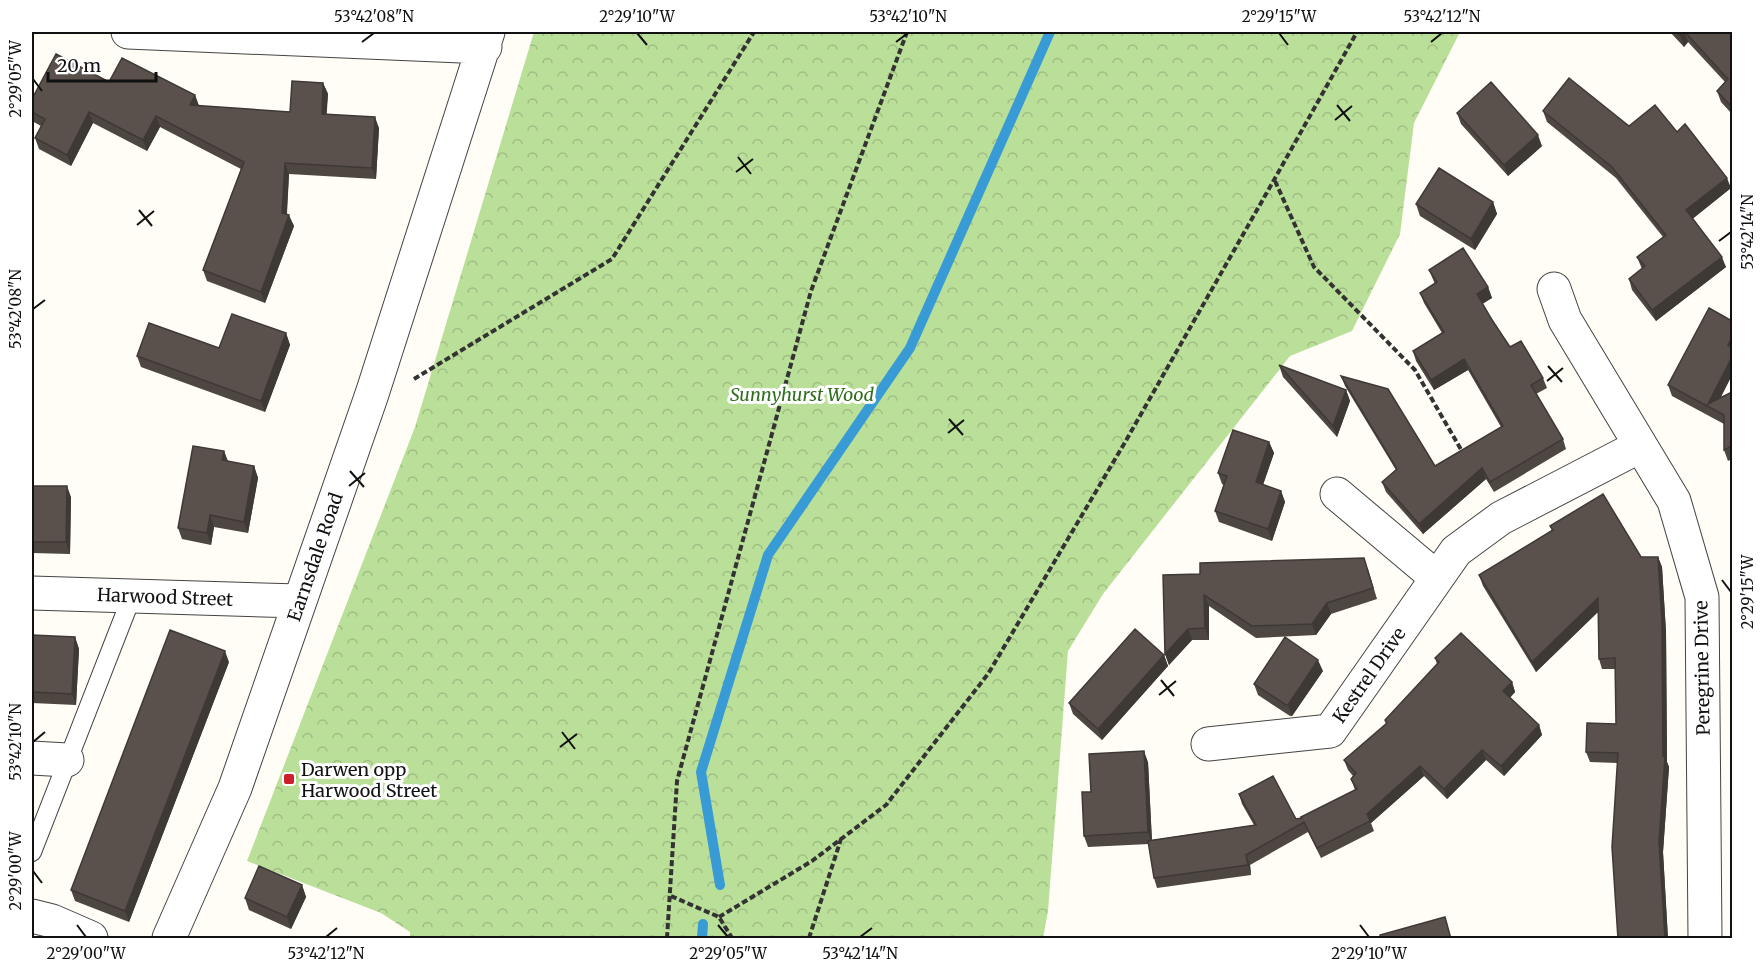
<svg xmlns="http://www.w3.org/2000/svg" width="1764" height="970" viewBox="0 0 1764 970" font-family="Merriweather,serif">
<style>
.forest{fill:url(#forest-crowns)}
.lines{fill:none;stroke-linecap:round;stroke-linejoin:round}
.stream{stroke:#389bd5;stroke-width:10}
.lane-casing{stroke:#444;stroke-width:20}
.street-casing{stroke:#444;stroke-width:35}
.path{stroke:#333;stroke-width:4;stroke-dasharray:6 3;stroke-linecap:butt}
.lane{stroke:#fff;stroke-width:18}
.street{stroke:#fff;stroke-width:33}
.wall{fill:#4d4641}
.shaded-wall{fill:#3f3935}
.building{fill:#5a514c;stroke:#3f3935;stroke-width:1.5}
.ticks{fill:none;stroke:#111;stroke-width:2}
.poi-dot{fill:#cb1f2c;stroke:#fff;stroke-width:2}
.labels{text-anchor:middle;dominant-baseline:central;stroke-width:6;stroke-linejoin:round;paint-order:stroke}
.park-label{font-size:18px;font-style:italic;fill:#2f6e1c;stroke:#fff}
.street-label{font-size:18px;fill:#111;stroke:#fff}
.poi-label{font-size:18px;fill:#111;stroke:#fff;text-anchor:start}
.neatline{fill:none;stroke:#111;stroke-width:2}
.ticks-label{font-size:15px;text-anchor:middle;fill:#111}
</style>
<defs>
<pattern id="forest-crowns" width="20" height="18" patternUnits="userSpaceOnUse" patternTransform="scale(1.5)"><rect width="20" height="18" fill="#badf99"/><path d="M2 6a3 3 0 1 1 6 0M12 15a3 3 0 1 1 6 0" fill="none" stroke="#9fbe83"/></pattern>
</defs>
<rect width="100%" height="100%" fill="#fffdf5"/>
<path class="forest" d="M534,32H1460L1414,123L1400,234L1352,331L1290,356L1103,594L1068,651L1048,911L1043,938H410V932L381,913L247,861L415,427Z"/>
<g class="lines">
<path class="stream" d="M720,885L701,772L768,555L910,348L1050,32
M702,938L703,924"/>
<g class="lane-casing">
<path id="lane" d="M32,852L132,596"/>
</g>
<g class="street-casing">
<path id="street" d="M128,32L485,47
M1554,289L1565,320L1674,501L1702,597L1705,938
M1337,494L1437,578
M32,593L299,601
M1208,744L1330,731L1456,551L1501,518L1640,446
M32,758L67,760
M32,916L52,921L91,938
M169,938L235,788L372,394L488,32"/>
</g>
<path class="path" d="M1275,181L1314,267L1415,370L1463,453
M414,379L612,259L754,32
M671,896L719,917L732,938
M719,917L812,861L886,805L988,674L1124,444L1274,180L1357,32
M667,938L677,781L811,291L907,32
M809,938L841,839"/>
<use href="#lane" class="lane"/>
<use href="#street" class="street"/>
</g>
<path class="wall" d="M1670,32H1732V114L1721,102L1717,91L1725,82L1688,42L1684,47Z
M109,82L195,95L199,106L290,112L323,83L328,94L326,114L379,128L376,179L289,174L287,214L294,226L265,303L207,281L203,270L241,169L160,127L147,151L93,123L71,166L39,149L35,138L41,126L32,121V99Z
M1543,111L1629,126L1677,132L1731,188L1693,218L1726,267L1656,321L1632,290L1629,279L1642,269L1637,257L1663,237L1616,178L1547,122Z
M1457,113L1542,146L1508,176L1461,124Z
M1493,202L1497,214L1475,250L1420,216L1416,204Z
M1429,270L1488,287L1492,298L1482,303L1510,347L1543,378L1547,388L1536,394L1563,439L1566,449L1494,492L1486,479L1423,534L1386,492L1382,482L1396,470L1345,386L1341,376L1435,466L1501,427L1468,370L1434,390L1416,361L1413,351L1442,333L1424,303L1420,293L1435,284Z
M1732,321V375L1721,397L1732,392V459L1728,461L1724,450V424L1672,396L1668,385Z
M286,333L290,345L265,412L141,367L137,356L219,348Z
M1279,365L1346,390L1350,401L1337,437L1283,377Z
M1269,442L1274,453L1263,485L1281,491L1285,502L1272,541L1219,522L1215,511L1224,485L1222,484L1218,473Z
M224,451L228,461L254,466L258,478L248,533L214,527L211,545L182,539L178,528Z
M32,486L71,497L70,554L32,553Z
M1550,526L1641,557H1658L1662,567L1666,632L1667,762L1669,767L1663,852L1668,939H1618L1617,763L1590,762L1586,752L1616,724V669H1602L1599,659L1598,612L1536,672L1483,586L1479,575L1552,531Z
M1368,569L1377,599L1331,614L1316,635L1256,638L1209,606V640H1192L1169,665L1165,654L1163,575Z
M32,635L75,637L79,649L76,705L32,703Z
M1164,655L1168,666L1102,740L1073,714L1069,703Z
M1435,658L1512,682L1515,692L1510,698L1539,725L1542,735L1504,776L1486,760L1447,799L1424,776L1371,823L1374,831L1321,858L1308,832L1250,865L1251,875L1157,888L1154,878L1149,844L1088,847L1084,836L1091,792L1148,762L1152,840L1254,825L1242,804L1239,794L1296,819L1302,818L1355,790L1351,779L1353,776L1348,770L1344,760L1386,724L1385,720L1437,664Z
M229,662L129,922L75,901L71,890Z
M1323,671L1292,716H1290L1258,695L1254,684Z
M302,885L306,897L291,929L249,910L245,898Z"/>
<path class="shaded-wall" d="M1683,32H1684L1688,42L1684,47L1680,35Z
M323,83L328,94L326,125L322,114Z
M195,95L199,106L190,105Z
M89,112L93,123L71,166L67,155Z
M156,116L160,127L147,151L143,140Z
M375,117L379,128L376,179L372,168Z
M1538,135L1542,146L1508,176L1504,165Z
M285,163L289,174L286,224L289,215L294,226L265,303L261,292L282,213Z
M1727,178L1731,188L1690,221L1686,210Z
M1493,202L1497,214L1475,250L1471,239Z
M1722,257L1726,267L1656,321L1652,310Z
M1488,287L1492,298L1481,305L1477,294Z
M286,333L290,345L265,412L261,401Z
M1732,337V355L1728,345Z
M1732,357V375L1714,410L1708,404Z
M1464,359L1468,370L1434,390L1431,380Z
M1346,390L1350,401L1337,437L1333,426Z
M1269,442L1274,453L1260,493L1256,482Z
M224,451L228,463L222,460Z
M254,466L258,478L248,533L244,522Z
M1482,468L1486,479L1423,534L1419,524Z
M67,486L71,497L70,554L66,542Z
M1281,491L1285,502L1272,541L1268,529Z
M210,515L214,527L211,545L207,533Z
M1658,557L1662,567L1666,632L1667,762L1669,767L1663,852L1668,939H1665L1659,842Z
M1204,595L1209,606V640L1205,628Z
M1598,598L1602,608L1536,672L1532,662Z
M1327,603L1331,614L1316,635L1312,624Z
M1188,629L1192,640L1169,665L1165,654Z
M75,637L79,649L76,705L72,694Z
M225,651L229,662L129,922L125,911Z
M1164,655L1168,666L1102,740L1098,729Z
M1318,660L1323,671L1292,716L1288,705Z
M1512,682L1515,692L1506,701L1503,691Z
M1539,725L1542,735L1504,776L1501,766Z
M1482,750L1486,760L1447,799L1444,789Z
M1144,751L1148,762L1152,844L1148,832Z
M1420,766L1424,776L1371,823L1367,814Z
M1246,855L1250,865L1251,875L1248,865Z
M302,885L306,897L291,929L287,917Z"/>
<path class="building" d="M1676,32H1683L1680,35Z
M1685,32H1732V107L1717,91L1728,79Z
M56,54L109,82L122,58L195,95L190,105L290,112L292,81L323,83L322,114L375,117L372,168L285,163L282,213L289,215L261,292L203,270L244,162L156,116L143,140L89,112L67,155L35,138L45,119L32,112V99Z
M1569,78L1629,126L1655,105L1677,132L1685,124L1727,178L1686,210L1722,257L1652,310L1629,279L1645,266L1637,257L1666,235L1612,167L1543,111Z
M1491,82L1538,135L1504,165L1457,113Z
M1439,168L1493,202L1471,239L1416,204Z
M1463,248L1488,287L1477,294L1492,320L1510,347L1521,341L1543,378L1531,385L1563,439L1490,482L1482,468L1419,524L1382,482L1397,469L1341,376L1388,389L1435,466L1503,426L1464,359L1431,380L1413,351L1444,332L1420,293L1437,282L1429,270Z
M1709,308L1732,321V337L1728,345L1732,348V357L1708,404L1732,392V446L1724,450V415L1668,385Z
M232,314L286,333L261,401L137,356L149,323L219,348Z
M1279,365L1346,390L1333,426Z
M1233,430L1269,442L1256,482L1281,491L1268,529L1215,511L1227,476L1218,473Z
M193,446L224,451L222,460L254,466L244,522L210,515L207,533L178,528Z
M32,486H67L66,542H32Z
M1603,494L1641,557H1658L1662,622L1663,756L1665,757L1659,842L1665,939H1618L1612,847L1618,753L1586,752L1587,723L1616,724L1615,658L1599,659L1598,598L1532,662L1479,575L1553,530L1550,526Z
M1364,558L1373,588L1327,603L1312,624L1252,626L1204,595L1205,628L1188,629L1165,654L1163,575L1200,574V563Z
M1135,629L1164,655L1098,729L1069,703Z
M170,630L225,651L125,911L71,890Z
M1461,633L1512,682L1503,691L1539,725L1501,766L1482,750L1444,789L1420,766L1367,814L1370,821L1317,848L1304,822L1246,855L1248,865L1154,878L1148,841L1256,825L1239,794L1273,776L1296,819L1302,818L1301,817L1357,789L1351,779L1356,773L1344,760L1387,723L1385,720L1439,662L1435,658Z
M32,635L75,637L72,694L32,692Z
M1285,637L1318,660L1288,705H1286L1254,684Z
M1144,751L1148,832L1084,836L1082,792H1091L1089,754Z
M259,866L302,885L287,917L245,898Z
M1445,917L1451,939H1381L1380,935Z"/>
<path class="ticks" d="M637,33L647,45M1279,33L1288,45M362,42L374,33M896,42L908,33M1431,42L1442,33M33,79L42,91M1337,105L1350,121M1335,120L1352,106M738,157L751,174M736,172L753,159M139,210L152,226M137,225L154,211M1719,241L1731,232M33,309L45,300M1548,366L1562,382M1547,381L1563,368M949,419L963,435M948,433L964,420M350,471L364,487M349,486L365,473M1722,580L1731,592M1161,680L1174,696M1159,695L1176,681M562,732L575,749M33,742L45,732M560,747L577,734M33,871L42,883M77,925L86,937M718,925L728,937M1360,925L1369,937M326,937L337,928M860,937L872,928"/>
<rect class="poi-dot" x="283" y="773" width="12" height="12" rx="3"/>
<g class="labels">
<g class="park-label">
<text x="802" y="394">Sunnyhurst Wood</text>
</g>
<g class="street-label">
<text transform="translate(315 557) rotate(-71)">Earnsdale Road</text>
<text transform="translate(165 597) rotate(2)">Harwood Street</text>
<text transform="translate(1702 668) rotate(-91)">Peregrine Drive</text>
<text transform="translate(1369 675) rotate(-55)">Kestrel Drive</text>
</g>
<g class="poi-label">
<text x="301" y="769">Darwen opp<tspan x="301" dy="21">Harwood Street</tspan></text>
</g>
</g>
<rect width="1764" height="970" fill="none" stroke="#ffffff" stroke-width="66"/>
<path d="M48 72v9h108v-9" fill="none" stroke="#111111" stroke-width="3"/>
<text x="57" y="72" font-size="18" fill="#111111" stroke="#ffffff" stroke-width="4.5" paint-order="stroke">20 m</text>
<rect x="33" y="33" width="1698" height="904" class="neatline"/>
<g class="ticks-label">
<text x="374" y="22">53°42'08"N</text>
<text x="637" y="22">2°29'10"W</text>
<text x="908" y="22">53°42'10"N</text>
<text x="1279" y="22">2°29'15"W</text>
<text x="1442" y="22">53°42'12"N</text>
<text transform="translate(16 79) rotate(-90)" y="5">2°29'05"W</text>
<text transform="translate(1748 232) rotate(-90)" y="5">53°42'14"N</text>
<text transform="translate(16 309) rotate(-90)" y="5">53°42'08"N</text>
<text transform="translate(1748 592) rotate(-90)" y="5">2°29'15"W</text>
<text transform="translate(16 742) rotate(-90)" y="5">53°42'10"N</text>
<text transform="translate(16 871) rotate(-90)" y="5">2°29'00"W</text>
<text x="86" y="959">2°29'00"W</text>
<text x="326" y="959">53°42'12"N</text>
<text x="728" y="959">2°29'05"W</text>
<text x="860" y="959">53°42'14"N</text>
<text x="1369" y="959">2°29'10"W</text>
</g>
</svg>
